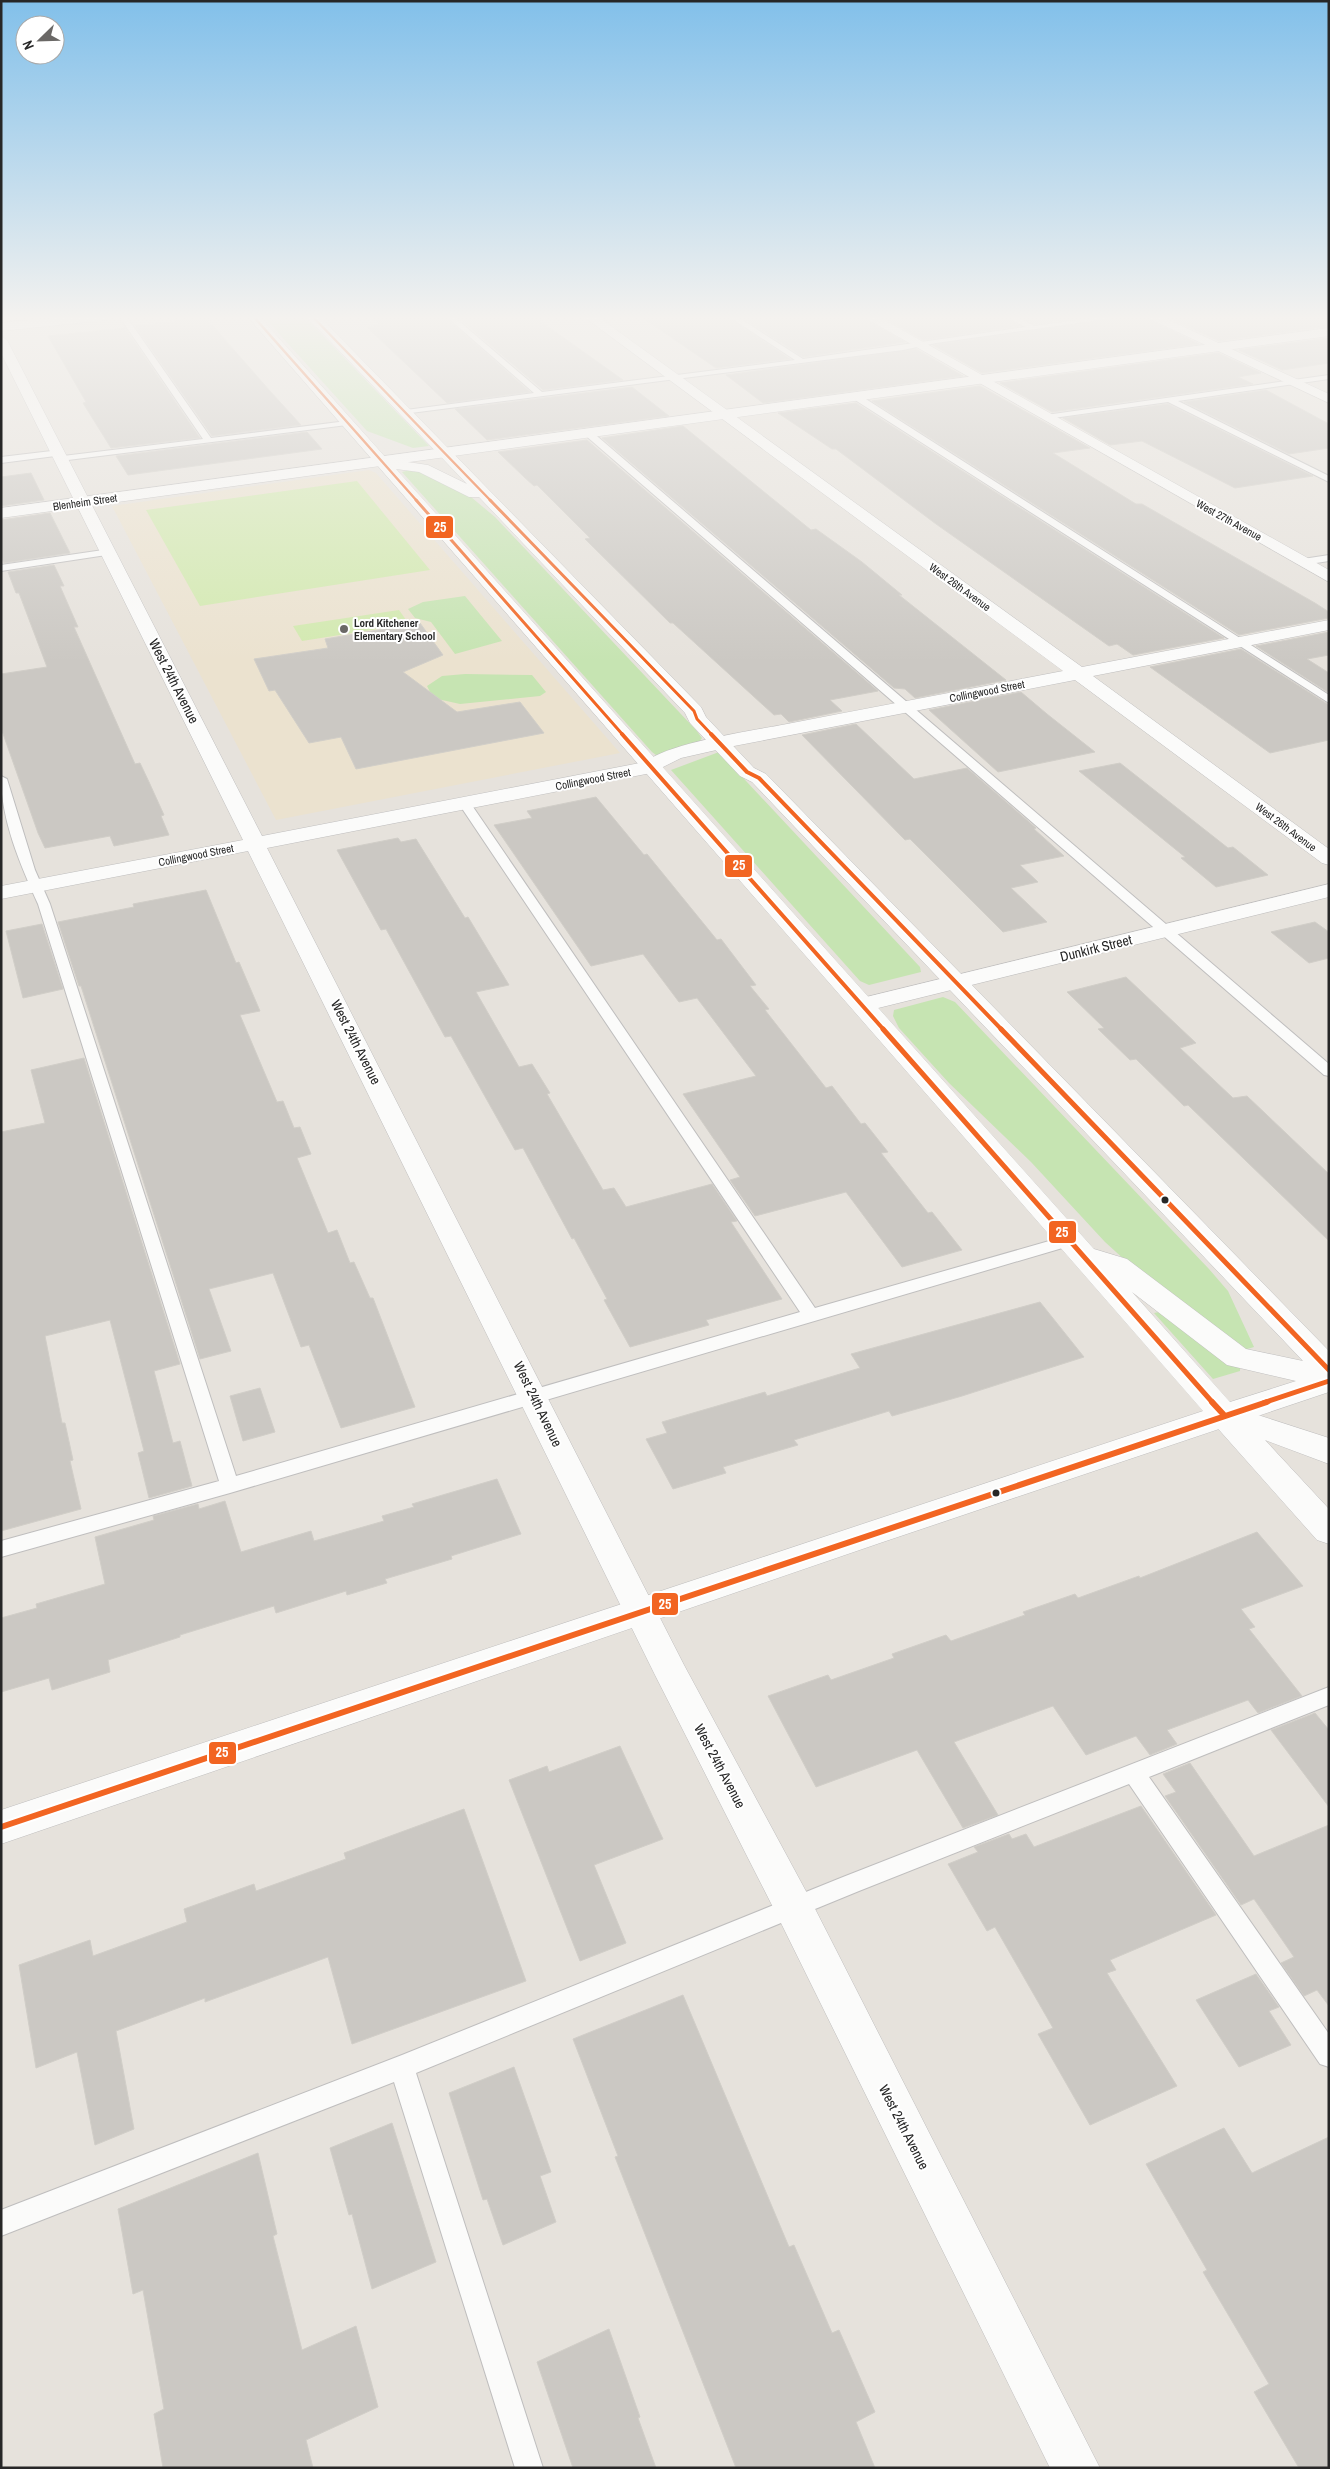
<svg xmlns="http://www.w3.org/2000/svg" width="1330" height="2469" viewBox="0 0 1330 2469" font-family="'Archivo Narrow',sans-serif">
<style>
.education{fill:#ebe2cf}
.green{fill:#c6e4b2}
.pitch{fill:#d2e9af}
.building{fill:#cbc8c3;stroke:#d1cec8}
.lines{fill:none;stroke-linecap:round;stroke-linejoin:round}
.service-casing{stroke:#bfbebe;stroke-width:2}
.minor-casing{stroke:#bfbebe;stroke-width:1}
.tertiary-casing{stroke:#bfbebe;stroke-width:1}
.secondary-casing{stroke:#bfbebe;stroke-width:1}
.service{fill:#fbfbfa;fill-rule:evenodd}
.minor{fill:#fbfbfa;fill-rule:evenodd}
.tertiary{fill:#fbfbfa;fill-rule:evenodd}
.secondary{fill:#fbfbfa;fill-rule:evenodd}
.bus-1-far4-casing{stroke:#fff;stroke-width:4.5}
.bus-1-far3-casing{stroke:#fff;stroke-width:5.5}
.bus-1-far2-casing{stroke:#fff;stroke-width:7}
.bus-1-far1-casing{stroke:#fff;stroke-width:9}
.bus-1-casing{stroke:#fff;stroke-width:10}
.bus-1-far4{stroke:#f26522;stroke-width:2.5}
.bus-1-far3{stroke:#f26522;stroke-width:3}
.bus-1-far2{stroke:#f26522;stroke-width:4}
.bus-1-far1{stroke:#f26522;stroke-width:5}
.bus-1{stroke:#f26522;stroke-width:6}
.poi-dot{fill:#6a6866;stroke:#fff;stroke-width:2}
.bus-dot{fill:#272727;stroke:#fff;stroke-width:2}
.labels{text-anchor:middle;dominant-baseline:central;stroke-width:4;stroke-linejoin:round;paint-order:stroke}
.far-street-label{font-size:11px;fill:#272727;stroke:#fff}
.far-poi-label{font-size:11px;font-weight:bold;fill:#272727;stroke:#fff;text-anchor:start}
.street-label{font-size:14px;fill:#272727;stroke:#fff}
.line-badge{stroke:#fff;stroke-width:2}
.badge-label{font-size:14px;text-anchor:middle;font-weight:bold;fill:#fff}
</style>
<rect width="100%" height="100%" fill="#e6e2dc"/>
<path class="education" d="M369,470L376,473L620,753L276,820L112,506Z"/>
<path class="green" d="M263,316H304L429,446L413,448L367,431Z
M414,469L465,492L495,517L696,730L702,738C693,752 672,752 656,755L652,752L402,472Z
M465,596L502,641L455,654L431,622L415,618L408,609L423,602Z
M465,674L532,675L546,692L540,696L460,704L433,698L427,686L442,676Z
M719,752L920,967L921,972L869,985L860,981L671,770Z
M943,997L955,1002L1209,1269L1228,1291L1254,1347L1244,1350L1148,1281L1105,1242L1031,1162L949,1083L899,1028L893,1016L894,1010Z
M1159,1312L1240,1368V1371L1213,1379L1154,1313Z"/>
<path class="pitch" d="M357,481L430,570L200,606L146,510Z
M399,610L409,624L302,641L293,626Z"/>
<path class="building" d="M370,316H444L530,392L447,403L367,327L380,325Z
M456,316H533L623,380L543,390Z
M640,316H726L790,359L716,368Z
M740,316H860L905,342L803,357Z
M881,316H1004L1019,326L923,340Z
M1019,316H1094L1034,324Z
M1129,316H1142L1199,344L982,373L933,345Z
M1165,316H1329V326L1219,341Z
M206,318L270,391L301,425L212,436L135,326Z
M125,328L200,438L111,448L83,403L86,402L48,336Z
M1329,338V363L1282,370L1239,350Z
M916,349L963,376L763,403L726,375Z
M1218,353L1261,373L1238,377L1253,384L1052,412L1000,383Z
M980,386L1090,448L1053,453L1136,504H1142L1315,603L1329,612V618L1239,635L872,401Z
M632,387L669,416L487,440L455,409Z
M1266,390L1329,424V448L1289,454L1184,402Z
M856,403L1224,638L1133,655L1117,644L1109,646L936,524L836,449H832L778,413Z
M1168,404L1313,476L1235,488L1142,441L1110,445L1063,418Z
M683,426L811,530L816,529L862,562L902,595H899L1006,680L915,698L905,689L894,688L602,438Z
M307,432L322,449L128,475L116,456Z
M587,440L878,691L830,700L842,711L789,722L781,714L774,715L673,623H670L585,539L590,538L537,485L534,486L524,477L498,452Z
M31,473L44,500L1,506V477Z
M50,513L70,553L4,563L1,556V520Z
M54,565L64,586H60L78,627H74L135,764L140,763L149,782L164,815L161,816L169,835L114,846L110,836L45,848L38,833L1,728V674L47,667L19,593H16L8,572Z
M420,623L443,655L403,672L457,712L520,702L544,733L356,769L341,737L309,743L275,690L269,691L254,659L328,648L325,639Z
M1329,632V655L1307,659L1329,673V693L1256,646Z
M1241,649L1329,705V740L1270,753L1150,667Z
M1021,692L1047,714L1095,752L998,772L929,710Z
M856,724L914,779L967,768L1036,828L1034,829L1064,856L1020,865L1038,882L1011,888L1047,922L1003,932L910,839L905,840L802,735Z
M1120,763L1228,848L1233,847L1268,875L1216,887L1181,858L1185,857L1079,771Z
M596,797L644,855L647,854L717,940L721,939L756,985L750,986L769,1009L765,1010L826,1088L832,1086L861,1124L865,1123L888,1152L881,1153L928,1213L932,1212L962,1250L902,1267L846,1192L755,1216L730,1180L740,1177L683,1094L756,1076L697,998L679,1002L643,954L591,966L494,825L532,818L527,811Z
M398,838L401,842L416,839L465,918L468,917L509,985L476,992L519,1067L532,1064L550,1093L547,1094L603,1190L614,1188L626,1207L712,1184L737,1221L731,1222L782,1299L706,1320L709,1325L630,1347L604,1300L607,1299L574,1238L572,1239L523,1148L515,1150L451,1036L445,1037L386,929L381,930L337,850Z
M206,890L236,963L239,962L260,1011L240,1015L277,1102L283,1101L294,1128L300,1127L311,1154L297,1158L328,1233L337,1230L350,1263L354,1262L370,1298H373L415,1407L341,1428L309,1345L301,1347L273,1273L209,1289L231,1351L200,1359L81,986H79L58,922L134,907L133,904Z
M1315,922L1329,932V958L1309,963L1271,932Z
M42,924L63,989L23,998L6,931Z
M1126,977L1196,1043L1180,1048L1233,1098L1247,1096L1329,1174V1241L1188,1105L1184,1106L1136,1059L1130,1060L1098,1029L1104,1028L1067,992Z
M84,1058L180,1364L154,1371L173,1443L180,1441L192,1486L149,1498L138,1453L144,1451L110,1320L45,1336L62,1423H65L73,1460L70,1461L81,1509L1,1531V1132L45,1123L31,1070Z
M1040,1302L1084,1357L962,1396L892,1416L889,1411L794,1440L798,1445L723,1467L726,1473L673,1489L646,1439L667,1433L662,1422L765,1392L767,1396L860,1368L851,1354Z
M260,1388L275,1432L243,1441L230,1396Z
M497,1479L521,1534L451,1556L452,1559L385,1579L387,1583L347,1595L346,1591L276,1613L274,1606L180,1635V1637L108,1660L110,1672L52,1690L49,1678L1,1692V1618L37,1608L36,1604L105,1584L95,1537L154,1520L153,1516L198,1504L199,1509L225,1501L241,1552L311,1531L314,1541L384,1521L382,1516L414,1507L412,1504Z
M1257,1532L1303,1586L1241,1609L1255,1627L1249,1629L1302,1696L1258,1713L1248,1700L1167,1730L1177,1744L1150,1755L1136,1736L1086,1755L1053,1706L954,1742L998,1815L963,1828L917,1750L816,1787L768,1696L828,1675L831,1680L894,1658L892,1654L946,1635L951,1641L1025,1615L1023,1612L1075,1594L1078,1598L1139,1576L1140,1578Z
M1315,1713L1329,1730V1807L1271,1730Z
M620,1746L663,1839L594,1865L626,1943L580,1961L509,1780L547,1766L549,1772Z
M1190,1763L1254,1856L1329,1825V2006L1317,1990L1304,1996L1281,1963L1294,1957L1254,1899L1241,1905L1165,1796L1176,1792L1163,1774Z
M1141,1806L1216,1915L1110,1960L1116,1970L1107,1973L1177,2086L1090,2125L1038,2034L1053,2028L995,1927L987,1931L948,1864L978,1852L974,1847L1009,1834L1012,1839L1026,1834L1034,1847Z
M464,1809L526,1981L352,2044L328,1957L205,2002V1998L116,2031L134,2129L95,2145L77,2052L36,2068L19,1965L90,1940L93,1956L187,1922L184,1909L254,1884L256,1891L346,1859L344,1853Z
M1256,1974L1279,2007L1269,2011L1291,2045L1239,2067L1196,2000Z
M683,1995L789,2247L794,2245L832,2333L839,2330L875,2412L856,2422L875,2468H736L615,2157L618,2156L573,2039Z
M514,2067L551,2172L540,2176L556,2222L503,2245L487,2199L483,2200L449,2093Z
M392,2123L436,2262L372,2289L352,2214L349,2215L330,2148Z
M1224,2128L1252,2173L1329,2137V2468H1299L1254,2392L1269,2384L1203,2272L1207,2270L1146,2164Z
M258,2153L277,2234L273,2236L302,2350L356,2326L378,2407L306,2440L313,2468H163L154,2414L164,2409L143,2290L133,2294L118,2209Z
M609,2329L640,2417L638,2418L656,2468H573L537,2362Z"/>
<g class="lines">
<g class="service-casing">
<path id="service" d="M119,316H126L211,438L347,421L351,423L347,425L60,461V457L63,456L203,439Z
M446,316H453L542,392L795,360L728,316H736L803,359L1025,327L1006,316H1015L1034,326L1108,316H1127L936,343L903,350L403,414V410H406L534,393Z
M1329,375V379L1178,401L1329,476V482L1168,402L1046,419L1042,417L1046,415Z
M852,394H858L1329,695V703L852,398Z
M585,431H591L1329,1064V1076L1324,1075L585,435Z
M60,450L64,453L63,455L1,463V457Z
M110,549L115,552L113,554L1,571V565Z
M1329,555V561L1303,565L1298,562L1303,559Z
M1,776L7,779L35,870L50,904L236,1476L800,1312L459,804L461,801H469L815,1308L1070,1235L1076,1236L1078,1240L1076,1244L230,1493L1,1557V1541L219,1481L38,904C20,864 1,820 1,776Z
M1329,1687V1705L1149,1777L1329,2034V2067L1320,2064L1129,1784L859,1891L416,2073L543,2468H515L394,2082L1,2236V2210L402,2055L843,1877Z"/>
</g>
<g class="minor-casing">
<path id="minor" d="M72,316H113L107,320L1,331V323Z
M583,316H597L1082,667L1329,620V630L1093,676L1329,849V865L1322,863L1075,680L734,746L681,758L651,773L267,848L684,1665L808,1895L1100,2468H1050L780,1921L655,1675L248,851L1,899V886L243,840L1,353V336L7,340L262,836L645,762C671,742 751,731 787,724C879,706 971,689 1063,671Z
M862,316H877L1329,570V582Z
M1144,316H1160L1329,394V403Z
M1329,884V897L862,1012L854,1010L850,1005L854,1000Z
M1224,1404L1329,1438V1464L1265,1440L1329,1509V1544L1317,1540L1213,1423L1209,1415L1213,1407Z"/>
</g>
<g class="tertiary-casing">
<path id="tertiary" d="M1329,328V336L1,518V508Z"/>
</g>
<g class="secondary-casing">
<path id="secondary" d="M247,316H259L387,459L428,465L467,484L306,316H319L701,707L706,717L754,768L766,774L1329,1351V1392L880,1543L1,1844V1810L1203,1411ZM396,469L419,472L469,497H479L685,713L690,723L740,776L752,782L1303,1361L1246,1349L1127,1259L1094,1249ZM1132,1292L1227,1365L1296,1381L1230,1402Z"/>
</g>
<use href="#service" class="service"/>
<use href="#minor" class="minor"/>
<use href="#tertiary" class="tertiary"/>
<use href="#secondary" class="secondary"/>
<g class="bus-1-far4-casing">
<path id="bus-1-far4" d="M253,316L417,501
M312,316L491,501"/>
</g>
<g class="bus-1-far3-casing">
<path id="bus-1-far3" d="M416,500L623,735
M490,500L694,711L697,719L712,735"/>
</g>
<g class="bus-1-far2-casing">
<path id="bus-1-far2" d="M622,734L884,1030
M711,734L747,772L759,778L1002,1030"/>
</g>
<g class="bus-1-far1-casing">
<path id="bus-1-far1" d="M883,1029L1213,1403
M1001,1029L1329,1370
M1263,1403L1329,1381"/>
</g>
<g class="bus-1-casing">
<path id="bus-1" d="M1212,1402L1224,1415
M1,1827L1267,1402"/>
</g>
<use href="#bus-1-far4" class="bus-1-far4"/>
<use href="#bus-1-far3" class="bus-1-far3"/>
<use href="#bus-1-far2" class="bus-1-far2"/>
<use href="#bus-1-far1" class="bus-1-far1"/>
<use href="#bus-1" class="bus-1"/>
</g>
<linearGradient id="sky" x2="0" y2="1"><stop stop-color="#82c0ea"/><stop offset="0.48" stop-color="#f4f2ef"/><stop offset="1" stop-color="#f4f2ef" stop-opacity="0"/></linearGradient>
<rect width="1330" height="662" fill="url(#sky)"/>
<circle class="poi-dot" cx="344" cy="629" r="5"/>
<g class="bus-dot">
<circle cx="1165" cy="1200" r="4.5"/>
<circle cx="996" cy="1493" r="4.5"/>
</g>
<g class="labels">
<g class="far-street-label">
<text transform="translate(85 502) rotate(-8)">Blenheim Street</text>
<text transform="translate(1229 520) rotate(29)">West 27th Avenue</text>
<text transform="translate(960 587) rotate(36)">West 26th Avenue</text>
<text transform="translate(987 691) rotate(-11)">Collingwood Street</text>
<text transform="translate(593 779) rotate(-11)">Collingwood Street</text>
<text transform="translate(1286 827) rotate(37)">West 26th Avenue</text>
<text transform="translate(196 855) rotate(-11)">Collingwood Street</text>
</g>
<g class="far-poi-label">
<text x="354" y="623">Lord Kitchener<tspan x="354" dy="13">Elementary School</tspan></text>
</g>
<g class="street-label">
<text transform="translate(174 681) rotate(63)">West 24th Avenue</text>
<text transform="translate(1096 948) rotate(-14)">Dunkirk Street</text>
<text transform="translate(356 1042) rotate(63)">West 24th Avenue</text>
<text transform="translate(538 1404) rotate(64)">West 24th Avenue</text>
<text transform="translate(720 1766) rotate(62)">West 24th Avenue</text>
<text transform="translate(904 2127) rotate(63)">West 24th Avenue</text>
</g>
</g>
<g class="line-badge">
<rect x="425" y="515" width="29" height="24" rx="5" fill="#f26522"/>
<rect x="724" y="854" width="29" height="24" rx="5" fill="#f26522"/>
<rect x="1048" y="1220" width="29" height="24" rx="5" fill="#f26522"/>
<rect x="651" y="1592" width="28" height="24" rx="5" fill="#f26522"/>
<rect x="208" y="1741" width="29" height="24" rx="5" fill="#f26522"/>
</g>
<g class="badge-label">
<text x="440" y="532">25</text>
<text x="739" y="870">25</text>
<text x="1062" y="1237">25</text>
<text x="665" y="1609">25</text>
<text x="222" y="1757">25</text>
</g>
<rect width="1330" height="2469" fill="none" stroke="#272727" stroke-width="5"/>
<g transform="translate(40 40) rotate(247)"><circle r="24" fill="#ffffff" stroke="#a9a9a9"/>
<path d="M0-4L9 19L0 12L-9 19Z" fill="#6a6866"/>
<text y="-8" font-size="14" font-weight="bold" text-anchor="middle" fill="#272727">N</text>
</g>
</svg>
